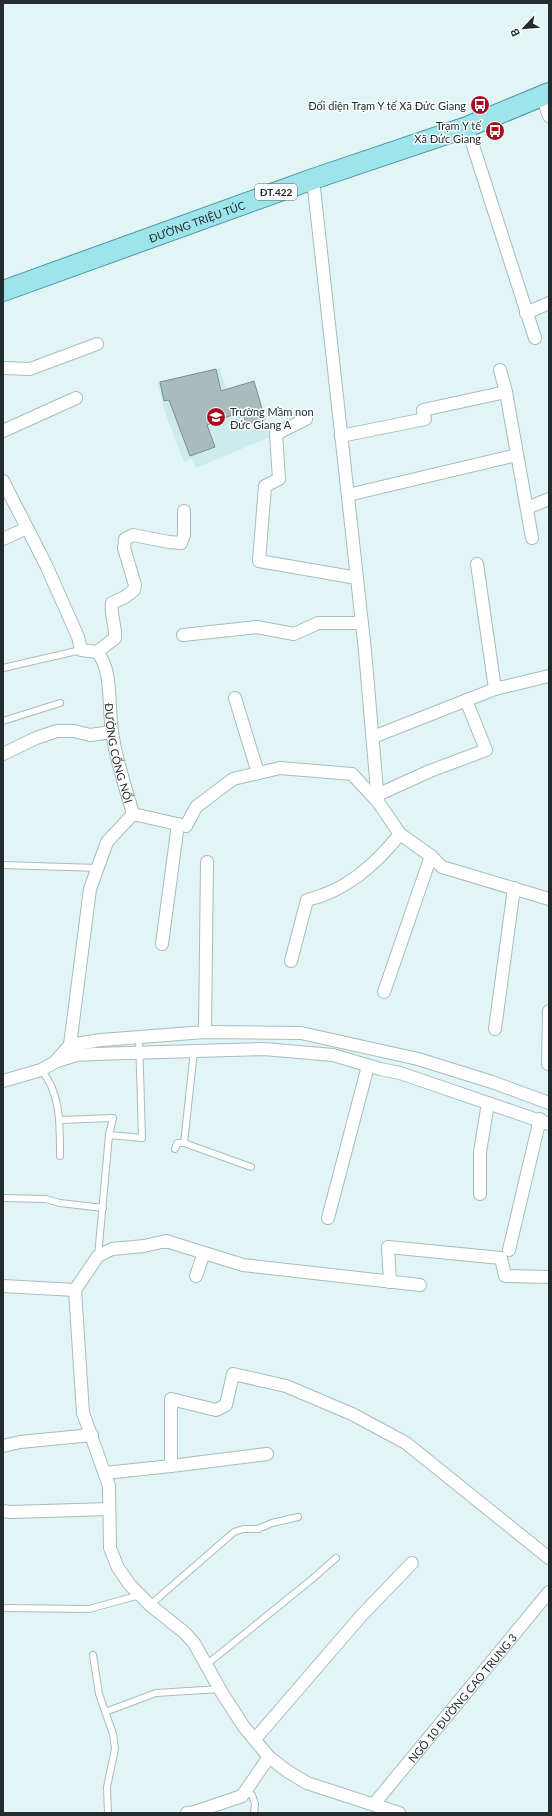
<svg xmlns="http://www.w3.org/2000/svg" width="552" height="1816" viewBox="0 0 552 1816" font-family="Lato,sans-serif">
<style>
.built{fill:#cdeaec}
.building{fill:#a8bbbd;stroke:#7b8d8f}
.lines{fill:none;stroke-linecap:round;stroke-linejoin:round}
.lane-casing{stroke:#a9bbbd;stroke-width:8}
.street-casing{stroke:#a9bbbd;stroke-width:14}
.primary-casing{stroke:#49989f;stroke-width:22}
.lane{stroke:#fff;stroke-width:6}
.street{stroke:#fff;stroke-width:12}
.primary{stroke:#9ee4eb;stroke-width:20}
.labels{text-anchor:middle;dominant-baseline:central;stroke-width:3;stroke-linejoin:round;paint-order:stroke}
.shield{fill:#fbffff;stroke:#646b6b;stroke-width:1}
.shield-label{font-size:10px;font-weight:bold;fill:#242b2c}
.poi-label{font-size:11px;fill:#242b2c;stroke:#fbffff;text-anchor:end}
.street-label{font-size:11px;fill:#242b2c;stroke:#fbffff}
</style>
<rect width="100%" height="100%" fill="#e1f5f7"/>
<path class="built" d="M220,368L226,389L254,381L270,437L196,468L192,459L184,462L166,415L157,382Z"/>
<path class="building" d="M216,369L221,391L254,381L265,419L246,425L242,411L207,425L215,447L190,456L169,400L164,401L160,382Z"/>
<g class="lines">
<g class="lane-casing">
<path id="lane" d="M3,668L81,650
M3,721L60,703
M3,865L97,868
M194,1051L184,1143L251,1167
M41,1070C61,1092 60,1127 60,1156
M61,1120L113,1118L109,1135L142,1138L139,1038
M175,1149L177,1143H184
M3,1198L46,1199L60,1203L103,1208
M98,1256L109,1135
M150,1605L234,1532L243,1529H258L272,1523L298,1517
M3,1608L89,1609L140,1595
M93,1655L99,1694L113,1734L115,1749L107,1787L108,1813
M206,1665L311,1580L336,1558
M105,1712L156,1693L220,1689
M246,1792L252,1795L255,1804L254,1813"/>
</g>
<g class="street-casing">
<g id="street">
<path d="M542,96L549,116"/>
<path d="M467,127L535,338"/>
<path d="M313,179L365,651L378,802"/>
<path d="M526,313L549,303"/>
<path d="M3,368L30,369L97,344"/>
<path d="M500,370L506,392L532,538"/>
<path d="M306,419L276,434L279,479L265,486L259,561L357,578"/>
<path d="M3,431L76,398"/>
<path d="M341,436L425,419L423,410L506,392"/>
<path id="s1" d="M3,481L46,565L78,637L81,650L97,652C113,669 108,708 112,731C115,758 126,788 133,814L107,842L90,889L70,1045"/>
<path d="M348,495L517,455"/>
<path d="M527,508L549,499"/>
<path d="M3,539L27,528"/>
<path d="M183,635L257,627L294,634L318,623H362"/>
<path d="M97,652L115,638C116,625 110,616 112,603L125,597L134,590L135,585L124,548L125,539L133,535L169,542L181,543L184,535V511"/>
<path d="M495,689L549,676"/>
<path d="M235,698L258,773"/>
<path d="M373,737L495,689L477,564"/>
<path d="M3,754L36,738L57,731H74L90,735L112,732"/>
<path d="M377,795L430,771L486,750L466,700"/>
<path d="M133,814L186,826L196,807L233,779L280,768L352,774L378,802L400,834L431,856L442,867L549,899"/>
<path d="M162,944L178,824"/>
<path d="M291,961L307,900C346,891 375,865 400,834"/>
<path d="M384,992L431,856"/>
<path d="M495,1029L514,888"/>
<path d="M205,1032L207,862"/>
<path d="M57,1061L77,1055L94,1054L264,1049L333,1055L380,1069L400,1073L549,1124"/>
<path d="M548,1064L549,1011"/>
<path d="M3,1081L41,1070L55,1062L70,1045L101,1040L205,1032L301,1033L418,1059L492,1082L549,1103"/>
<path d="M480,1194V1152L488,1103"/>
<path d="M328,1218L368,1066"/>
<path d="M509,1250L540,1119"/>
<path d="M196,1276L204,1253"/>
<path d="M390,1282L388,1247L501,1258L505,1276L549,1277"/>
<path d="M3,1286L75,1290"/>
<path d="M3,1446L20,1442L92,1435"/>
<path d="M171,1466L267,1454"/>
<path d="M105,1473L171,1466V1399L216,1410L226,1405L233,1374L286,1386L352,1414L406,1443L549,1558"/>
<path d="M3,1511L11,1512L109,1509"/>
<path d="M255,1739L361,1616L412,1563"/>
<path id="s2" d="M374,1804L549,1592"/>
<path d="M187,1813L195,1812L242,1796L269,1757"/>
<path d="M399,1813L307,1783L287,1771L269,1757L244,1727L222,1693L194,1643L185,1633L150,1605L130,1585L118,1568L110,1548L109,1486L83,1413L75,1290L98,1256L112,1249L144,1246L166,1241L243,1265L420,1285"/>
</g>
</g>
<g class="primary-casing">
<g id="primary">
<path id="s3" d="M3,291L313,179L467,127L549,93"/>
</g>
</g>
<use href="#lane" class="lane"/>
<use href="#street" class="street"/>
<use href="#primary" class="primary"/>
</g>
<defs>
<g id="bus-disc" transform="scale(1)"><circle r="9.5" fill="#a60e21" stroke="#fbffff"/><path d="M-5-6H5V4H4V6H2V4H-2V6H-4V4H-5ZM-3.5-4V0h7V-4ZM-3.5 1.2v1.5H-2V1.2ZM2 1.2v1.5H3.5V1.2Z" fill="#fff"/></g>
<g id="school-disc" transform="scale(1)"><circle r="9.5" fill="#a60e21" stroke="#fbffff"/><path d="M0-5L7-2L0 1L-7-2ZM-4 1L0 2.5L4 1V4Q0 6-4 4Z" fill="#fff"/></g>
</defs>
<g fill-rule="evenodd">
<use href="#bus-disc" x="480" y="105"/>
<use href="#bus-disc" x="495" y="131"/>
<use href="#school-disc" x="216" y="417"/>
</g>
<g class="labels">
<rect class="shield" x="255" y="184" width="42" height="16" rx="3"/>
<g class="shield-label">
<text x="276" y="192">ĐT.422</text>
</g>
<g class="poi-label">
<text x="466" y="105">Đối diện Trạm Y tế Xã Đức Giang</text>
<text x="481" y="125">Trạm Y tế<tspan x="481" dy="13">Xã Đức Giang</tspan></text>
<text x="230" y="411" text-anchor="start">Trường Mầm non<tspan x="230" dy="13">Đức Giang A</tspan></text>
</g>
<g class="street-label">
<text stroke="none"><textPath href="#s3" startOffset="206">ĐƯỜNG TRIỆU TÚC</textPath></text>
<text stroke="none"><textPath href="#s1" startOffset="307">ĐƯỜNG CỔNG NỔI</textPath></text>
<text stroke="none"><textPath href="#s2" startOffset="138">NGÕ 10 ĐƯỜNG CAO TRUNG 3</textPath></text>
</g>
</g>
<rect width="552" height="1816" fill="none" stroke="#242b2c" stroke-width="8"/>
<g transform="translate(524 28) rotate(244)" stroke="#fbffff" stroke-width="3" paint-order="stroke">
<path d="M0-3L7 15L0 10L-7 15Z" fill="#242b2c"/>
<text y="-6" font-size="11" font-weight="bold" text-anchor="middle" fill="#242b2c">B</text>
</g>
</svg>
